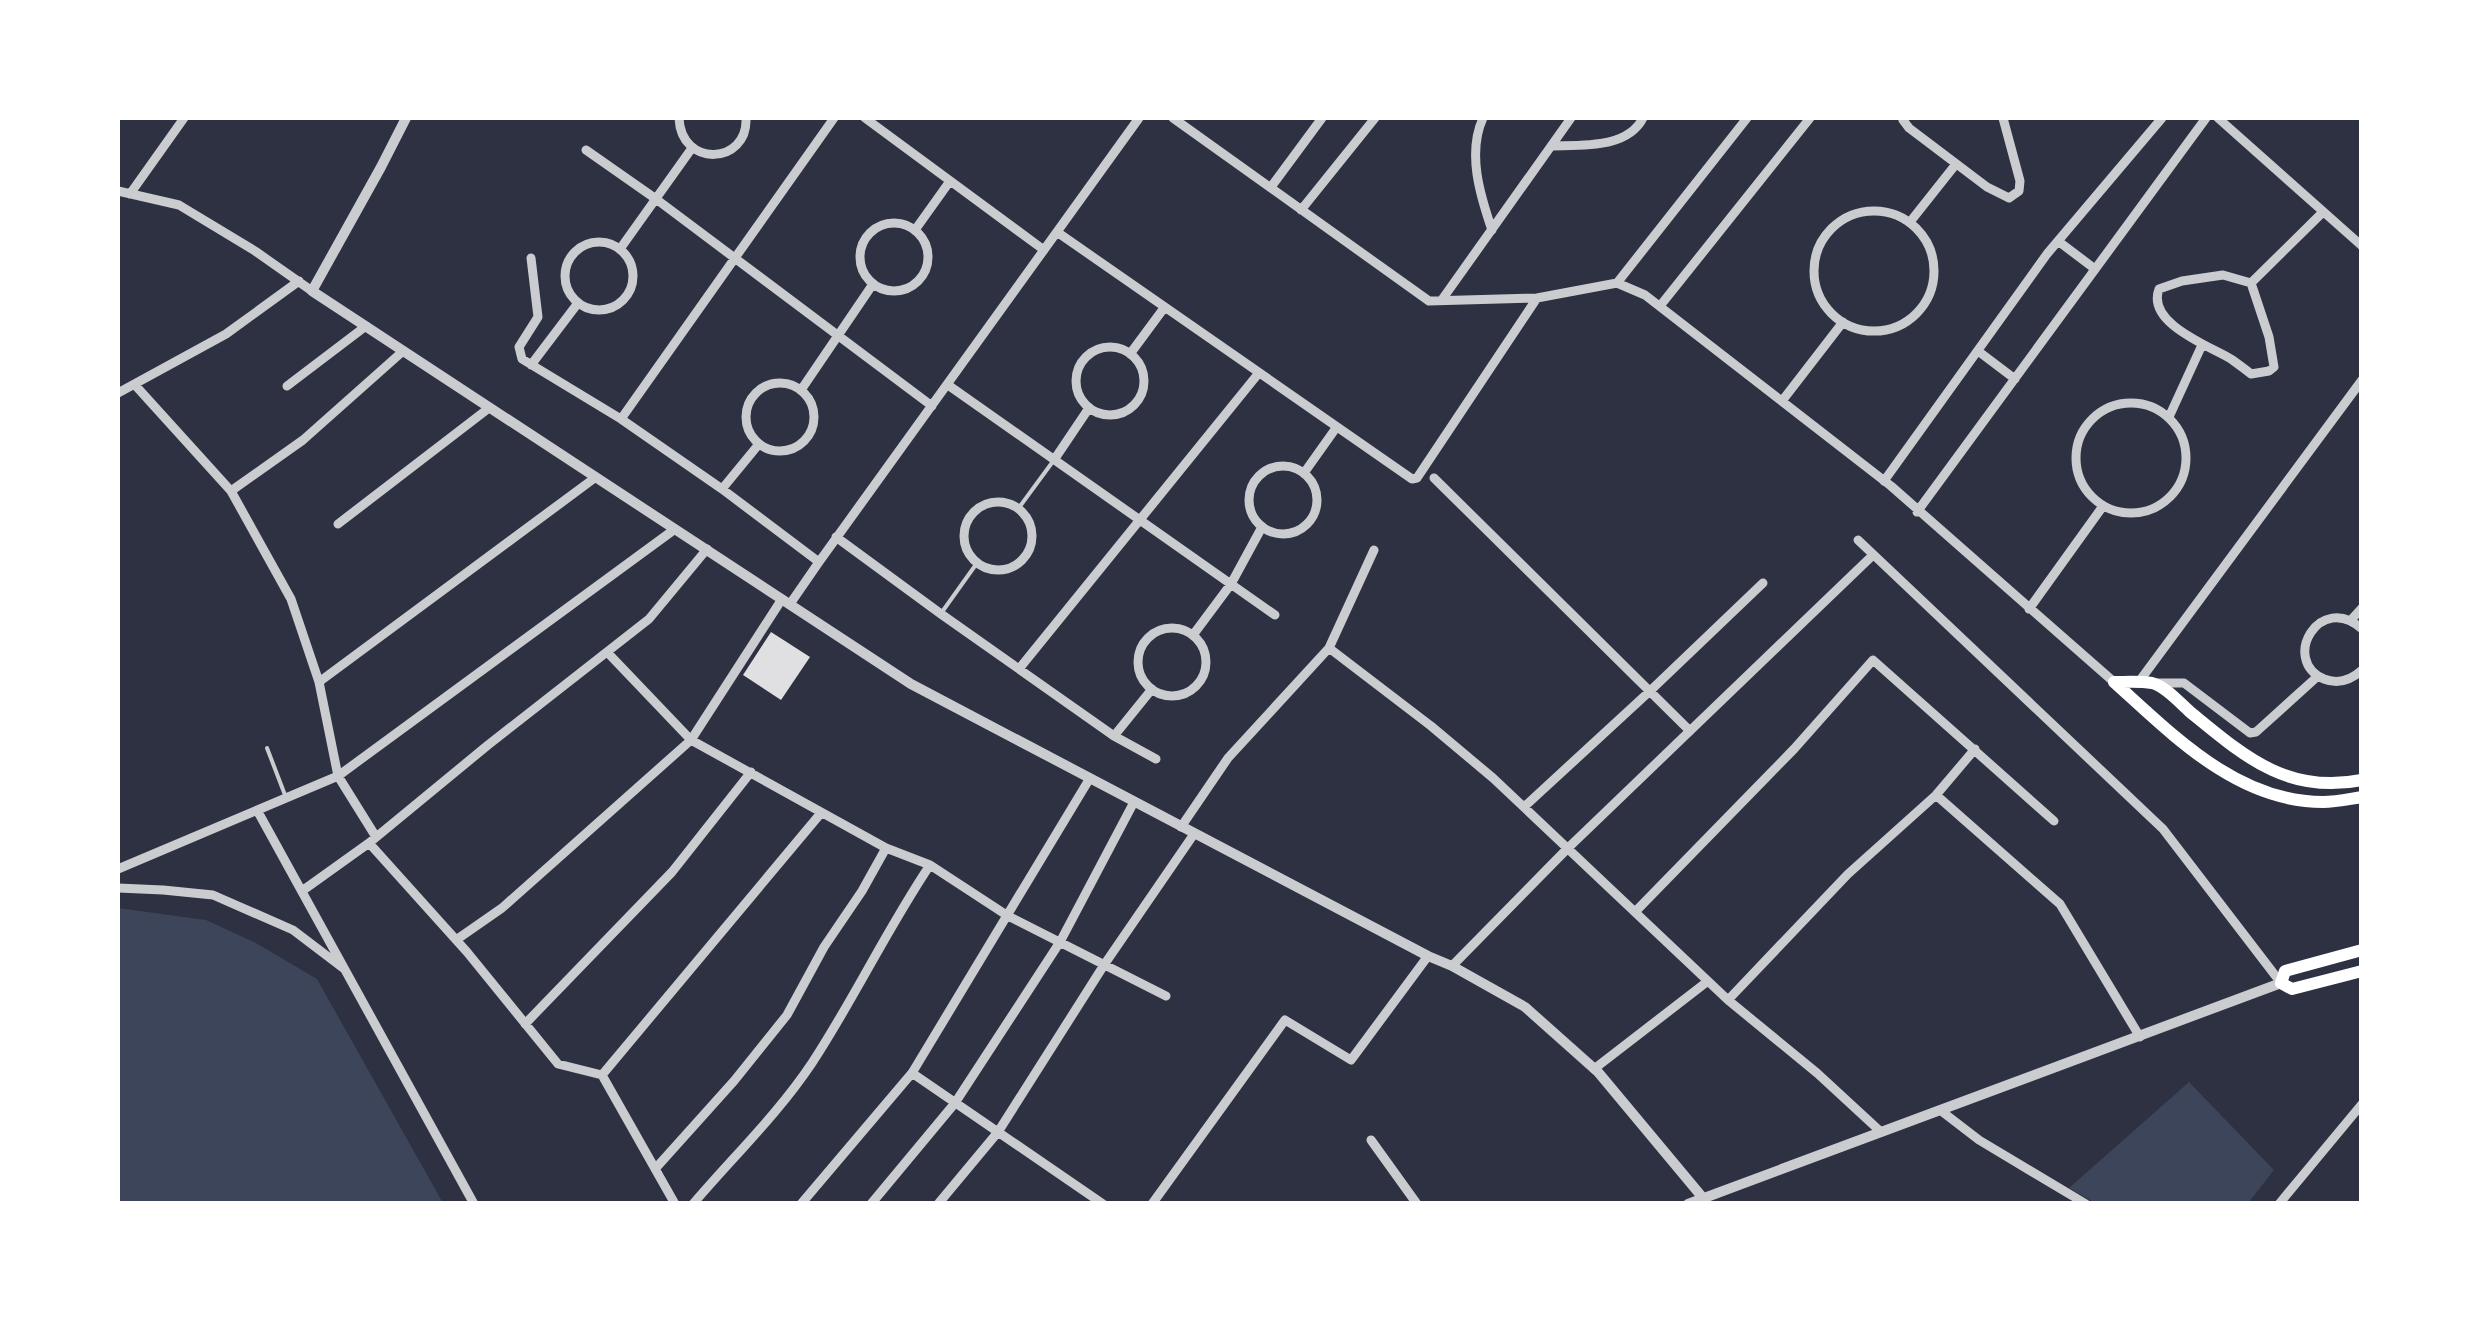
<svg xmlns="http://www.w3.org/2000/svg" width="2479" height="1321" viewBox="0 0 2479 1321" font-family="Figtree,sans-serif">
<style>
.green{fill:#3c4559}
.building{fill:#e0e0e3}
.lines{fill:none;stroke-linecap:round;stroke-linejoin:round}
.service{stroke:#caccd0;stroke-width:4}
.minor{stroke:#caccd0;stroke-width:9}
.tertiary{stroke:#caccd0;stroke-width:10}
.secondary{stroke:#fff;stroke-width:12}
</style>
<rect width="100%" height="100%" fill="#2d3142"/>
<path class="green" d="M118,908L206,920L256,943L317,979L443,1203H118Z
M2189,1082L2274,1170L2248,1203H2095L2069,1188Z"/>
<path class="building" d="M771,632L810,657L781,700L743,675Z"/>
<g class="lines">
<path class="service" d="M1018,509L1054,460
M942,612L977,563
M267,748L285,795"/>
<path class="minor" d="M679,118C681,168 748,165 746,118
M865,118L1044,250
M1173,118L1429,301L1537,298L1617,283L1645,295L1891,486L2114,682
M1483,118C1467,153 1480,195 1492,230
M1905,118L1903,120L1909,128L1987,187L2009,198L2019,191L2020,181L2003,118
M2218,118L2362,246
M1551,146C1582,145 1627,149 1643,118
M586,150L656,199L932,406
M1271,187L1322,118
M118,191L179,205L255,251L312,291
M130,194L184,118
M1301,210L1375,118
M1814 271a60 60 0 1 1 120 0a60 60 0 1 1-120 0Z
M1910,222L1956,164
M860 257a34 34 0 1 1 68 0a34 34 0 1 1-68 0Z
M915,230L950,181
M1057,232L1412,479L1417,478L1537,298
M2058,241L2095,269
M565 276a34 34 0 1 1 68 0a34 34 0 1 1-68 0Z
M620,249L692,148
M531,258L538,317L519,347L522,359L621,419L722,489L819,562
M1617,283L1747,118
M2251,283L2269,337L2274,367L2269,371L2251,374C2245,369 2238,364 2231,359C2209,346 2146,323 2159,289L2182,281L2223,275L2251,283L2323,212
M1441,301L1571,118
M1660,306L1810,118
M1076 381a34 34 0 1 1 68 0a34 34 0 1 1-68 0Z
M1978,351L2015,379
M1130,354L1164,308
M531,365L578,303
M746 417a34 34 0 1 1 68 0a34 34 0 1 1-68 0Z
M948,385L1275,615
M287,386L366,326
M801,390L873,284
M118,393L226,334L299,281
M1782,401L1843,322
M2076 458a55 55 0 1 1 110 0a55 55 0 1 1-110 0Z
M2169,417L2202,345
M621,419L834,118
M1054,460L1089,408
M1249 500a34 34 0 1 1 68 0a34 34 0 1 1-68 0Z
M1304,473L1336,428
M1434,478L1690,731
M1884,481L2047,254L2162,118
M722,489L759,444
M231,491L303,440L402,352
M964 536a34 34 0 1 1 68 0a34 34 0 1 1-68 0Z
M1917,512L2206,118
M338,524L489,408
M836,537L941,614L1114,736L1156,759
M1858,540L2163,829L2281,983
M790,604L819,562L1139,118
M2029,609L2103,506
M2351,620L2362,608
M1138 662a34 34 0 1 1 68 0a34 34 0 1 1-68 0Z
M2362,629C2320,591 2280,660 2324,679C2339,685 2351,680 2362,670
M1193,635L1231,584L1262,527
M1329,648L1374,550
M607,652L691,740L886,848L930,865L1008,916L1166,996
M1019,669L1258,374
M319,682L596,477
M2138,683L2362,380
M2159,683H2184L2250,733L2256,732L2318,676
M1114,736L1152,689
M1936,795L2060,904L2140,1037
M1524,807L1650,691L1763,583
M257,810L474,1204
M1181,827L1228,758L1329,648L1431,726L1493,778L1728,1000L1817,1073L1881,1132
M376,837L338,776L675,529
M369,843L467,952L558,1064L602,1075L675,1204
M118,869L338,776L319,682L291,599L231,491L135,385
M118,888L163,890L213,895L293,930L343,968
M302,891L369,843L488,745L649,619L707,549
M1635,912L1794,749L1873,660L2054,821
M456,940L502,908L691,740L782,599
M1452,966L1567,849L1873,555
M1728,1000L1848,874L1936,795L1975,749
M525,1024L672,872L751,772
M1594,1069L1708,981
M912,1073L1103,1204
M602,1075L821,813
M1940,1110L1979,1140L2086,1204
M1371,1140L1417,1204
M655,1169L734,1081L787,1015L824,947L862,891L886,848
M693,1204C733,1157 778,1114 812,1063C854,999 887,929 930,865
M801,1204L912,1073L1090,778
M871,1204L955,1103L1060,942L1134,802
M938,1204L998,1132L1104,965L1194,834
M1152,1204L1285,1020L1351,1060L1428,956
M2279,1204L2362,1104"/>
<path class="tertiary" d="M406,118L381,167L312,291L911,684L1428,956L1452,966L1525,1007L1598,1072L1703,1198
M1688,1204L2281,983"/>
<path class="secondary" d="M2114,682C2173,735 2237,802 2323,802C2336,802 2349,799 2362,797
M2114,682C2126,682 2140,681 2152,683C2165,686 2179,702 2189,711C2243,755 2286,795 2362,780
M2362,950L2285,971L2281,983L2292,989L2362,971"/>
</g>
<rect width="2479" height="1321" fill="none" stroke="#ffffff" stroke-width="240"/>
</svg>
